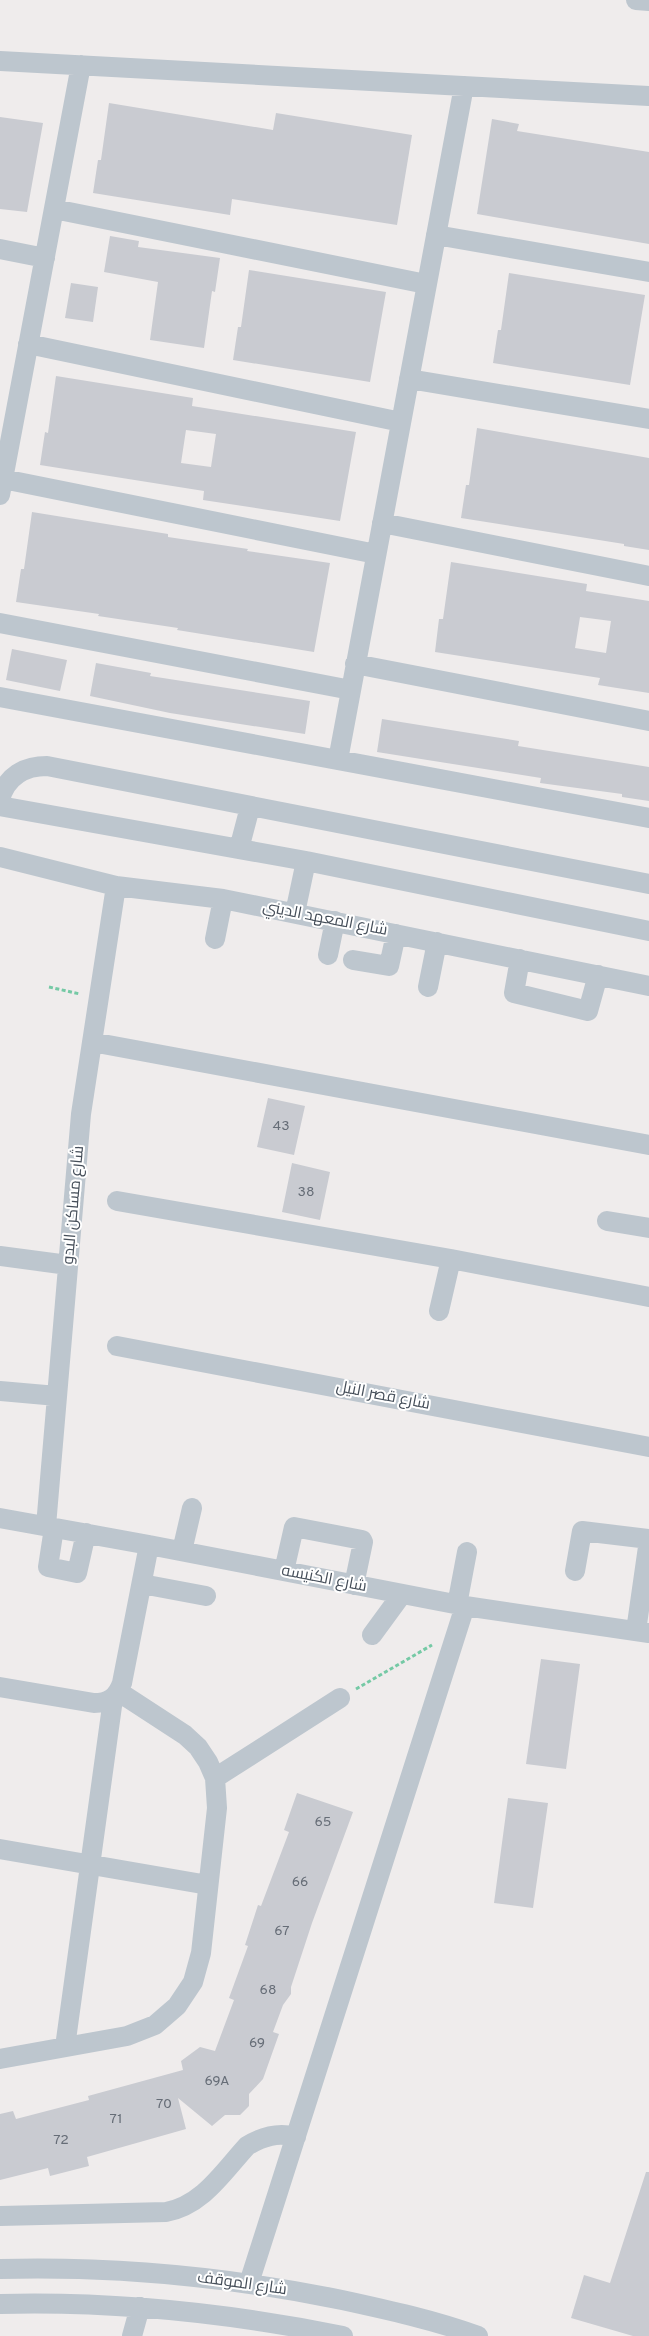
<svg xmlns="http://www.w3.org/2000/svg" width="649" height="2336" viewBox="0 0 649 2336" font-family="Overpass,Cairo,sans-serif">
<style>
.building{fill:#c9cbd1;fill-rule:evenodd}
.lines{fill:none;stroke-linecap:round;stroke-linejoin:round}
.path{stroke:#75c9a5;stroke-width:3;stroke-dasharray:4 2.5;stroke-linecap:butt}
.minor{stroke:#bdc6ce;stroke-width:20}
.labels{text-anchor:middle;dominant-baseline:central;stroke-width:4;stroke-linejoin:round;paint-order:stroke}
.number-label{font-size:14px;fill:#666d77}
.street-label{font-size:16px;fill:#454e59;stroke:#fff}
</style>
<rect width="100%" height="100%" fill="#efecec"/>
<path class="building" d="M109,103L273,130L276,113L412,135L397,225L232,199L230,215L93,193L98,160H101Z
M0,117L43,123L27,212L0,209Z
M492,119L519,124L517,131L649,152V244L477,214Z
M110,236L139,241L138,247L220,258L215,292L212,291L204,348L150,340L158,282L104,272Z
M249,270L386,292L370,382L233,360L238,327H241Z
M509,273L645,295L630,385L493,363L498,330H501Z
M71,283L98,287L93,322L65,318Z
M56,376L193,398L192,406L356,432L340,521L203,500L204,491L40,465L45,432L48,433ZM186,430L216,434L211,467L181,463Z
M477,428L649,458V550L624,546V544L461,518L466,485H469Z
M32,512L168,534V537L248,549L247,551L330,563L314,652L177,630L178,628L98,616L99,614L16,602L21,569H24Z
M451,562L587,584L586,591L649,601V693L598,685L600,678L435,652L439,619H443ZM580,617L611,621L606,653L575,648Z
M12,649L67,660L60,691L6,680Z
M96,663L151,673L150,676L310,701L305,734L170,713L90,696Z
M382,719L519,741L518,746L649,767V801L622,797V794L540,783L541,778L377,752Z
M268,1098L305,1106L294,1155L257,1147Z
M292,1163L330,1172L320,1220L282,1212Z
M541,1659L580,1664L566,1769L526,1764Z
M297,1793L353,1812L312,1923L291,1987V1994L283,2005L273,2032L279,2034L263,2079L249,2094V2106L240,2115H225L212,2126L178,2098L186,2129L87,2157L89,2166L50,2176L48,2168L0,2180V2114L13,2111L16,2119L89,2100L88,2096L183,2070L181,2061L200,2047L215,2051L234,2000L229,1998L248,1946L245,1945L258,1905L261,1906L289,1832L284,1830Z
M508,1798L548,1803L533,1908L494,1903Z
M646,2172H649V2336H633L571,2318L584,2275L610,2283Z"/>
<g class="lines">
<path class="path" d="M49,987L80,994
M356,1689L432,1645"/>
<path class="minor" d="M636,0L649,1
M0,61L649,96
M54,209L426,284
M436,235L649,272
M0,249L45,258
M28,344L401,422
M409,379L649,419
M3,479L376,554
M0,495L81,65
M382,523L649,576
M0,623L351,690
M355,664L649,721
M0,697L649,818
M338,760L464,86
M0,799C7,776 24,766 47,766L649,884
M0,806L306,861L649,931
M239,849L250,807
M0,857L116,886L223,899L649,986
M295,913L306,861
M215,939L223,899
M328,955L335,921
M520,959L514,993L588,1011L598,975
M353,960L389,966L396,934
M428,987L437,942
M92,1042L649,1145
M117,1201L451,1259L649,1297
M607,1221L649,1228
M0,1256L68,1265
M439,1311L451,1259
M117,1346L649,1447
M0,1391L57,1396
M0,1518L149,1545L465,1606L649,1633
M46,1526L81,1114L116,886
M54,1528L48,1567L77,1573L86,1533
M182,1551L192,1508
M284,1571L294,1527L362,1540L363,1542L354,1585
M575,1571L582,1531L649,1539
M142,1584L206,1596
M457,1605L467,1552
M636,1631L649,1540
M372,1635L402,1594
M0,1687L94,1703C109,1703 117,1697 122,1683L149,1545
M215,1778L340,1698
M0,1849L208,1885
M65,2047L113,1699
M0,2059L127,2036L155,2025L177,2006L193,1982L201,1953L217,1808L215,1778L208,1762L198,1747L185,1735L119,1692
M0,2216L166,2212C203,2205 223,2172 247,2146C263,2136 278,2132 296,2137
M0,2269C115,2266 230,2277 342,2300C388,2310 434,2320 478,2336
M249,2283L465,1606
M0,2304C116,2301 229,2313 343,2336
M132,2336L140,2307"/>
</g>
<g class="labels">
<g class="number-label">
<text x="281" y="1126">43</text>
<text x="306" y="1192">38</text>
<text x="323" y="1822">65</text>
<text x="300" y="1882">66</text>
<text x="282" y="1931">67</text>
<text x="268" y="1990">68</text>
<text x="257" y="2043">69</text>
<text x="217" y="2081">69A</text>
<text x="164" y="2104">70</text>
<text x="116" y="2119">71</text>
<text x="61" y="2140">72</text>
</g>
<g class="street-label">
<text transform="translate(325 919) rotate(11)">شارع المعهد الديني</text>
<text transform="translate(74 1205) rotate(-85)">شارع مساكن البدو</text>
<text transform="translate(383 1396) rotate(11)">شارع قصر النيل</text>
<text transform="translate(324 1579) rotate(11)">شارع الكنيسه</text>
<text transform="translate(242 2284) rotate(8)">شارع الموقف</text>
</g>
</g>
</svg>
